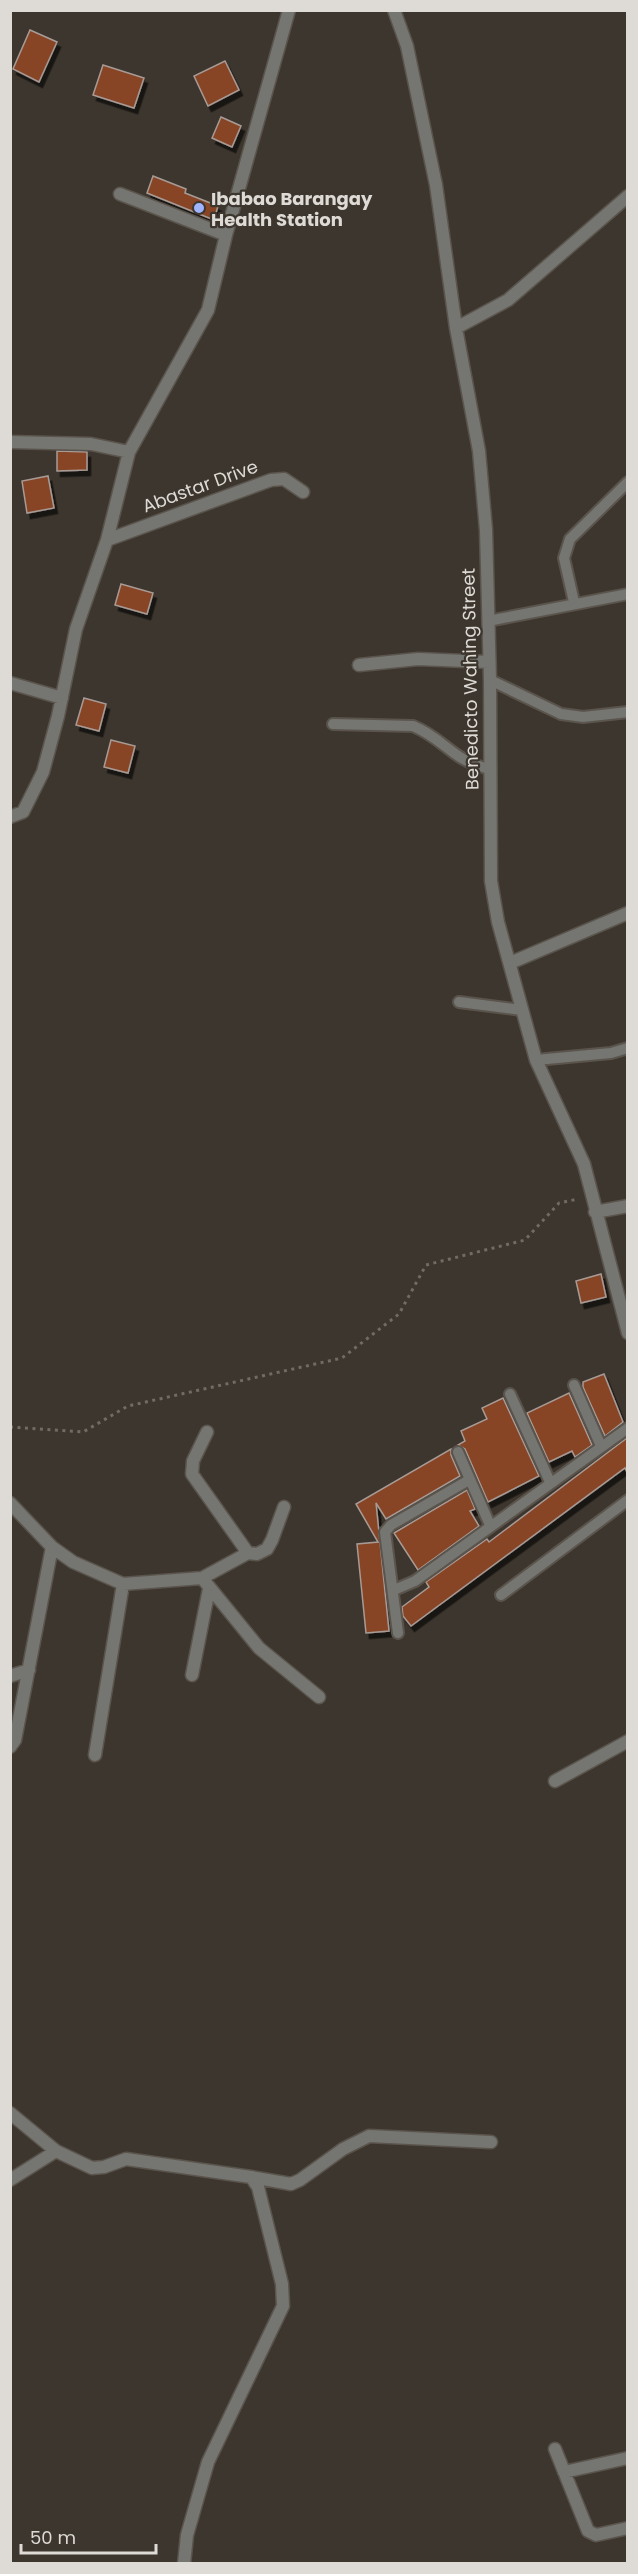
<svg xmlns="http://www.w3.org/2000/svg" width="638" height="2574" viewBox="0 0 638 2574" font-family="Poppins,sans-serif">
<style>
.building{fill:#874425;stroke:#a89b96;stroke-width:1.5;filter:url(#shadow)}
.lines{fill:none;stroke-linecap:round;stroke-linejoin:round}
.lane-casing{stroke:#5a544c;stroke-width:14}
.street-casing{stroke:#5a544c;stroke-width:15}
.path{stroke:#716b63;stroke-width:3;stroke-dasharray:3 4.5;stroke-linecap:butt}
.lane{stroke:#757671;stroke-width:10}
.street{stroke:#757671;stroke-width:12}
.poi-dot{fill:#a0b3fd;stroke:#3d362e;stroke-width:2}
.labels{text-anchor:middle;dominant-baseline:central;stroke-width:4.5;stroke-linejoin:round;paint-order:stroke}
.poi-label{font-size:18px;font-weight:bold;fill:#dedad5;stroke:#3d362e;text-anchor:start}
.street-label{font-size:18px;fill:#dedad5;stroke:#3d362e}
</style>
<defs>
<filter id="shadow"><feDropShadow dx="3.5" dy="5.5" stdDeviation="0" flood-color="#0009"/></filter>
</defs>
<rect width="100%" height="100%" fill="#3d362e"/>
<path class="building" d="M30,30L57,42L39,82L13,69Z
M225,61L239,90L208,106L194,76Z
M103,65L144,78L134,108L93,95Z
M221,117L241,126L232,147L212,138Z
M153,176L186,189L185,193L218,206L214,220L147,193Z
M57,451L87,452V470L57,471Z
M48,476L54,508L27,513L22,481Z
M121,584L153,593L147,614L115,605Z
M84,698L106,704L99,731L76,725Z
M111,740L135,746L128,773L104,767Z
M601,1274L606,1297L581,1303L576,1281Z
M604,1374L623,1422L605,1436L583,1387V1382Z
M569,1393L592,1445L575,1457L572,1451L549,1462L527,1413Z
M503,1398L539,1476L488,1502L465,1449L458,1445L465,1441L461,1431L487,1419L482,1408Z
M627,1438V1472L625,1468L411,1626L403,1616L402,1607L429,1587L426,1582L487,1539L489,1542Z
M451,1449V1455L460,1476L386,1519L376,1503L389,1631L366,1633L357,1544L378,1542L356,1504Z
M467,1490L475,1509L470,1511L479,1526L418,1570L394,1533Z"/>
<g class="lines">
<g class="lane-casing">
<path id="lane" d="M574,602L564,558L570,539L628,482
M488,621L628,594
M490,680L561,714L583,717L628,712
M333,724L413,726C445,739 452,761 490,769
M459,1002L522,1010
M536,1060L611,1053L628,1048
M574,1385L601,1446
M510,1394L550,1482
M458,1452L490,1525
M394,1590L415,1581L628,1428
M501,1595L628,1500
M398,1633L385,1532L391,1525L469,1480"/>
</g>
<g class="street-casing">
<path id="street" d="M394,10L407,46L436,185L456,328L479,451L486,530L490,680L491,881L498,922L536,1060L584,1164L628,1333
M120,194L226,235
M456,328L508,300L628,196
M10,442L91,444L129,452
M107,540L271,480L284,479L303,492
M359,665L418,659L489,662
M10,683L62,698
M10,817L23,812L43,772L58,716L76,629L107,540L129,452L208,310L226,235L289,10
M510,963L628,913
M595,1212L628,1206
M207,1432L193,1461L192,1474L248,1553
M10,1503L52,1547L73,1562L123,1584L95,1755
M202,1578L259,1648L319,1697
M123,1584L202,1578L248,1553L257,1554L267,1549L272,1540L284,1507
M192,1675L209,1589
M10,1676L29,1670
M10,1747L15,1740L52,1547
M555,1781L628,1741
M10,2113L56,2151L92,2168L104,2167L126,2159L251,2177L258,2187L282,2284L283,2306L208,2462L187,2535L184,2564
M251,2177L291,2184L300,2180L343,2149L369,2136L491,2142
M10,2180L56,2151
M555,2449L588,2531L596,2535L628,2528
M564,2472L628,2458"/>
</g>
<path class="path" d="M10,1427L83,1432L128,1406L342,1358L399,1314L426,1265L525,1240L559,1203L578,1199"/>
<use href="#lane" class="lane"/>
<use href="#street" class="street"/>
</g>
<circle class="poi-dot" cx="199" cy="208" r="6"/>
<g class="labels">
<g class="poi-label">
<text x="211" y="198">Ibabao Barangay<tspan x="211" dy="21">Health Station</tspan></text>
</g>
<g class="street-label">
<text transform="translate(200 486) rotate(-20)">Abastar Drive</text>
<text transform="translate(470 679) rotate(-91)">Benedicto Wahing Street</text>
</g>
</g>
<rect width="638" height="2574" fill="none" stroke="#dedad5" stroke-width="24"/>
<path d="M21 2544v9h135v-9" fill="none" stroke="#dedad5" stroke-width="3"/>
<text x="30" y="2544" font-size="18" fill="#dedad5" stroke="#3d362e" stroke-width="4.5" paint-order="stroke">50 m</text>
</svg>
